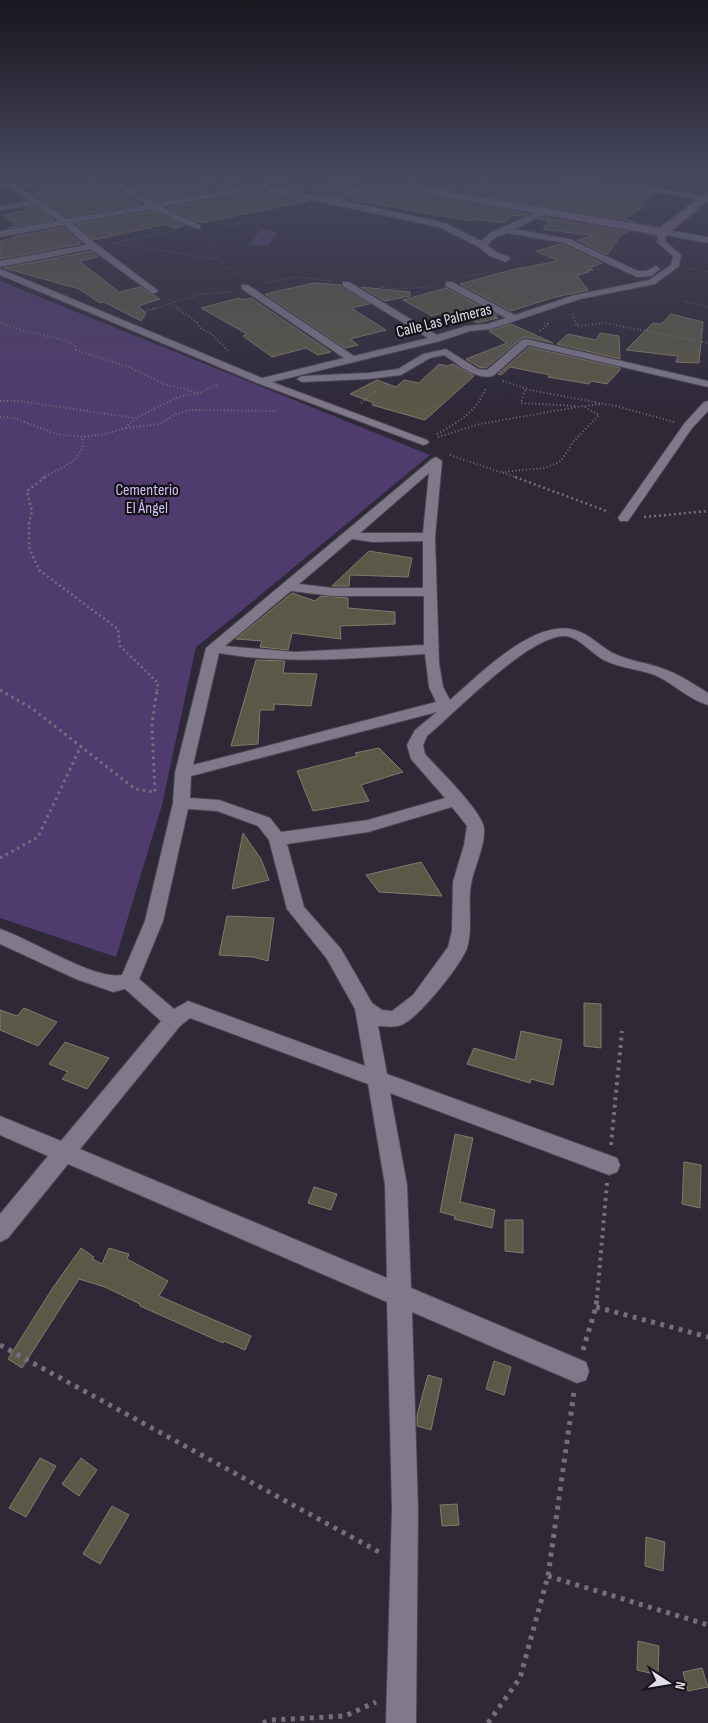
<svg xmlns="http://www.w3.org/2000/svg" width="708" height="1723" viewBox="0 0 708 1723" font-family="'Sofia Sans Condensed',sans-serif">
<style>
.green{fill:#503b6f}
.building{fill:#5b5847;stroke:#7f7c6a}
.lines{fill:none;stroke-linecap:round;stroke-linejoin:round}
.street-casing{stroke:#4b4652;stroke-width:2}
.secondary-casing{stroke:#4b4652;stroke-width:3}
.path-far5{stroke:#746f7c;stroke-width:1;stroke-dasharray:1 2;stroke-linecap:butt}
.path-far4{stroke:#746f7c;stroke-width:2;stroke-dasharray:1 2.5;stroke-linecap:butt}
.path-far3{stroke:#746f7c;stroke-width:2.5;stroke-dasharray:2 3;stroke-linecap:butt}
.path-far2{stroke:#746f7c;stroke-width:3;stroke-dasharray:2.5 4;stroke-linecap:butt}
.path-far1{stroke:#746f7c;stroke-width:4;stroke-dasharray:3 4.5;stroke-linecap:butt}
.path{stroke:#746f7c;stroke-width:5;stroke-dasharray:4 5.5;stroke-linecap:butt}
.street{fill:#7f798a;fill-rule:evenodd}
.secondary{fill:#867b98;fill-rule:evenodd}
.labels{text-anchor:middle;dominant-baseline:central;stroke-width:4.5;stroke-linejoin:round;paint-order:stroke}
.far-street-label{font-size:16px;fill:#e1dee7;stroke:#151219}
.far-park-label{font-size:16px;fill:#d3c1f3;stroke:#151219}
</style>
<rect width="100%" height="100%" fill="#2e2837"/>
<path class="green" d="M260,230L278,231L268,246L249,245Z
M0,281L430,455L229,621L196,647L162,805L116,957L0,918Z"/>
<path class="building" d="M103,174L116,181L113,183L115,188L142,204L67,217L30,192L36,191L22,185L64,177L71,180Z
M173,174H184L237,187L156,201L123,182L152,177L172,181Z
M208,174H278L256,182Z
M291,174H327L334,179L358,183L332,197L272,185Z
M363,174H555L561,178L652,193L637,204L645,206L625,219L636,222Z
M586,174H638L628,181Z
M372,186L528,214L522,216L513,215L504,223L475,219L472,221L346,199Z
M259,191L308,201L201,223L168,208Z
M35,207L54,220L8,228L17,226L3,215L28,210L25,208Z
M153,211L185,225L174,229L166,224L94,240L76,224Z
M543,217L627,232L620,236L607,255L577,240L594,236L543,229L549,221L538,219Z
M63,227L81,243H79L80,244L0,259V241L15,238L13,237Z
M561,244L602,263L589,268L593,270L587,271L589,272L577,275L588,290L552,298L511,311L460,284L511,270L558,261L536,251Z
M91,251L98,257L79,261L119,292L140,287L160,299L138,306L146,313L141,321L104,302L100,303L79,289L4,268Z
M314,283L341,285L370,304L351,308L386,330L350,339L358,345L345,348L265,294Z
M361,287L410,292V296L385,301Z
M446,288L497,315L494,317L498,318L477,323L469,318L461,320L446,312L432,316L403,300Z
M239,298L242,300L251,298L331,352L318,355L306,348L272,357L243,336L247,334L201,308Z
M671,314L703,322L699,363L676,362L678,356L626,350L653,323L661,324Z
M511,324L553,343L526,337L522,338L486,368L479,367L466,359L507,343L489,331Z
M600,333L619,336L620,359L557,344L568,334L596,340Z
M529,347L620,368V370L607,384L591,381L589,384L548,377L550,375L510,367L501,375L498,374Z
M439,364L447,366L453,364L474,376L425,420L372,405L374,403L350,394L377,380L396,387L404,380L419,383Z
M369,551L412,558L408,577L350,575L349,586H332Z
M292,593L315,601L321,596L348,598V608L395,612V624L340,626L341,639L292,633L288,650L260,647L262,641L236,639Z
M256,660L285,661L283,673L317,674L311,706L274,704V710H260L258,744L231,746Z
M379,748L403,772L361,785L369,801L313,811L297,771L357,756L355,753Z
M243,833L261,859L269,880L232,889Z
M421,862L442,896L379,892L366,875Z
M227,916L274,918L268,961L253,957L219,955Z
M584,1003L601,1004V1048L584,1046Z
M24,1008L57,1022L38,1046L0,1030V1010L17,1016Z
M521,1031L562,1040L553,1085L531,1079L530,1083L467,1064L474,1048L515,1060Z
M65,1042L109,1058L87,1089L62,1079L68,1072L49,1064Z
M455,1134L473,1138L460,1202L495,1210L492,1228L454,1219L455,1216L440,1212Z
M684,1162L701,1165L700,1208L682,1204Z
M314,1187L337,1194L331,1210L308,1203Z
M505,1220H523V1253L505,1251Z
M81,1248L94,1257L92,1259L102,1264L109,1248L129,1254L127,1259L168,1281L159,1296L251,1336L245,1350L224,1341L223,1343L140,1306V1304L105,1287L79,1279L22,1368L8,1359L52,1289Z
M494,1361L511,1367L504,1395L486,1389Z
M428,1375L442,1379L431,1430L417,1426V1415Z
M40,1458L56,1466L26,1517L9,1508Z
M81,1458L97,1470L79,1496L62,1484Z
M457,1504L459,1525L442,1526L440,1505Z
M112,1506L129,1515L100,1564L83,1554Z
M646,1537L665,1542L663,1571L645,1566Z
M638,1641L659,1646L658,1675L637,1670Z
M702,1668L708,1687L688,1691L683,1672Z"/>
<g class="lines">
<g class="street-casing">
<path id="street" d="M37,174H52L13,183L67,219L147,205L116,186L115,184L119,182L156,203L247,187L186,174C210,174 232,182 256,184C265,185 275,174 289,174L267,186L332,199L372,178H375V182L341,200L445,223L481,241L490,233L545,208H548V212L515,229L569,239L638,271H646L656,266L660,269L651,276L637,277L564,243L508,233L496,237L487,245L496,252L509,257L510,259L506,262L490,256L479,247L439,227L259,189L162,207L200,225V229H197L153,209L72,223L96,244L156,289L158,291L153,294L91,249L0,267V261L86,245L64,225L0,237V231L59,221L35,205L0,210V206L29,201L6,185L0,186V176L8,180Z
M557,174H574L636,184L649,174H658L644,186L708,197V201L561,176Z
M703,174H708V176H704Z
M662,229L708,237V243L666,235L665,241L681,255L679,266L655,284L580,299L491,329L470,331L440,341L272,382L427,440L429,442L427,444L423,445L257,383L0,275V269L3,270L262,378L344,358L242,289V285H248L354,356L428,338L343,286V282H349L437,335L466,326L487,324L506,318L446,286V282H452L515,315L575,295L649,280L671,265L673,256L657,242L658,232Z
M526,339L708,381V387L528,345L493,376C475,380 458,364 444,355L430,358L401,375L368,379L302,382L297,379L302,376L368,373L398,369L423,354L446,349L478,369L487,370L522,340Z
M708,401V411L692,428L628,521H620L618,518L684,424L704,402Z
M436,457L442,461L435,537L439,663L443,687L450,700C479,675 534,618 575,630C592,635 602,649 617,655C631,661 647,663 661,668C678,673 693,684 708,693V705C689,700 673,683 655,675C638,669 620,668 604,660C592,654 579,637 565,636C529,635 456,712 427,736L423,745L425,754C441,772 474,803 483,824C488,838 475,866 472,880C466,902 474,926 467,948C461,965 418,1019 401,1025C394,1028 385,1026 378,1026L387,1074L617,1158L620,1165L617,1172L609,1175L390,1093L407,1185L411,1288L586,1362L589,1371L586,1380L577,1383L412,1312L418,1509L416,1723H386L392,1509L387,1302L68,1164L8,1238L0,1242V1214L48,1156L0,1135V1116L61,1141L161,1021L125,989L113,992L76,979L0,944V929C31,939 93,980 122,975L145,921L173,803L175,773L206,648L432,459ZM429,473L423,533H360ZM352,539L373,542L423,541V588H333L299,584ZM291,591L333,596H424V645L295,652L225,646ZM219,653C287,665 356,658 425,654L429,687L436,702L193,765ZM437,712L415,730L407,745L411,759L445,798L368,820L281,832L270,818L219,800L190,798L191,776ZM452,807L467,826L464,845L453,882L452,931L448,947L413,995L392,1011L382,1010L372,1003L341,949L304,907L287,844L368,832ZM188,809L217,811L258,826L269,840L287,909L327,959L355,1009L365,1066L188,1001L174,1009L139,979L163,921ZM190,1018L368,1084L385,1185L387,1278L80,1149L180,1026Z"/>
</g>
<g class="secondary-casing">
<path id="secondary" d="M329,174H352L660,228L704,194L708,193V201L666,235L662,236L334,177Z"/>
</g>
<path class="path-far5" d="M140,180L166,174
M476,185L493,174
M536,194L554,184
M54,198L107,187
M608,208L621,199
M210,228L288,217L297,209
M208,237L213,247L211,251L221,260L224,266L241,274
M112,243L175,231
M114,243L221,260
M517,264L562,288
M689,268L708,272
M466,277L494,270
M266,283L297,277L332,281
M380,287L398,289L436,286
M166,294L172,304L179,309
M684,301L708,307
M152,309L201,294L234,292"/>
<path class="path-far4" d="M177,308L197,322L199,327L214,336L228,351
M136,313L157,308
M572,314L577,326L605,323L708,343
M0,322C26,334 50,334 76,345V350L129,367L164,384L198,393
M540,331L548,324L544,323
M503,381L530,390L616,406L674,422
M525,390L521,403L576,406
M0,401H19L135,418
M361,403L377,390
M585,406L601,404
M0,417L14,418L56,434L82,437L105,434L125,428L136,418L178,397L197,394L217,385
M126,428L160,424L176,414L189,410L277,411
M437,434C459,422 477,412 486,387
M438,437L480,424L583,406L599,415L573,442L561,461L545,468L502,472
M450,455L518,478
M42,478C58,469 88,460 82,437"/>
<path class="path-far3" d="M45,477L27,491L32,511L29,522V547L39,570L118,629L120,646L158,683L157,691
M515,477L609,512
M644,517L708,511
M0,690L2,691"/>
<path class="path-far2" d="M0,690L33,709L135,789L155,792L152,724L157,690
M0,858L38,837L81,746"/>
<path class="path-far1" d="M611,1145L622,1031
M597,1298L607,1183"/>
<path class="path" d="M596,1307L708,1337
M0,1345L379,1552
M583,1350L596,1307L597,1296
M548,1576L708,1625
M263,1723L270,1720L345,1716L376,1702
M488,1723L520,1678L548,1576L574,1392"/>
<use href="#street" class="street"/>
<use href="#secondary" class="secondary"/>
</g>
<linearGradient id="sky" x2="0" y2="1"><stop stop-color="#19161e"/><stop offset="0.42" stop-color="#46485e"/><stop offset="1" stop-color="#46485e" stop-opacity="0"/></linearGradient>
<rect width="708" height="415" fill="url(#sky)"/>
<g class="labels">
<g class="far-street-label">
<text transform="translate(444 321) rotate(-14)">Calle Las Palmeras</text>
</g>
<g class="far-park-label">
<text x="147" y="490">Cementerio<tspan x="147" dy="18">El Ángel</tspan></text>
</g>
</g>
<g transform="translate(668 1683) rotate(102)" stroke="#151219" stroke-width="4" paint-order="stroke">
<path d="M0-4L9 19L0 12L-9 19Z" fill="#e1dee7"/>
<text y="-8" font-size="14" font-weight="bold" text-anchor="middle" fill="#e1dee7">N</text>
</g>
</svg>
